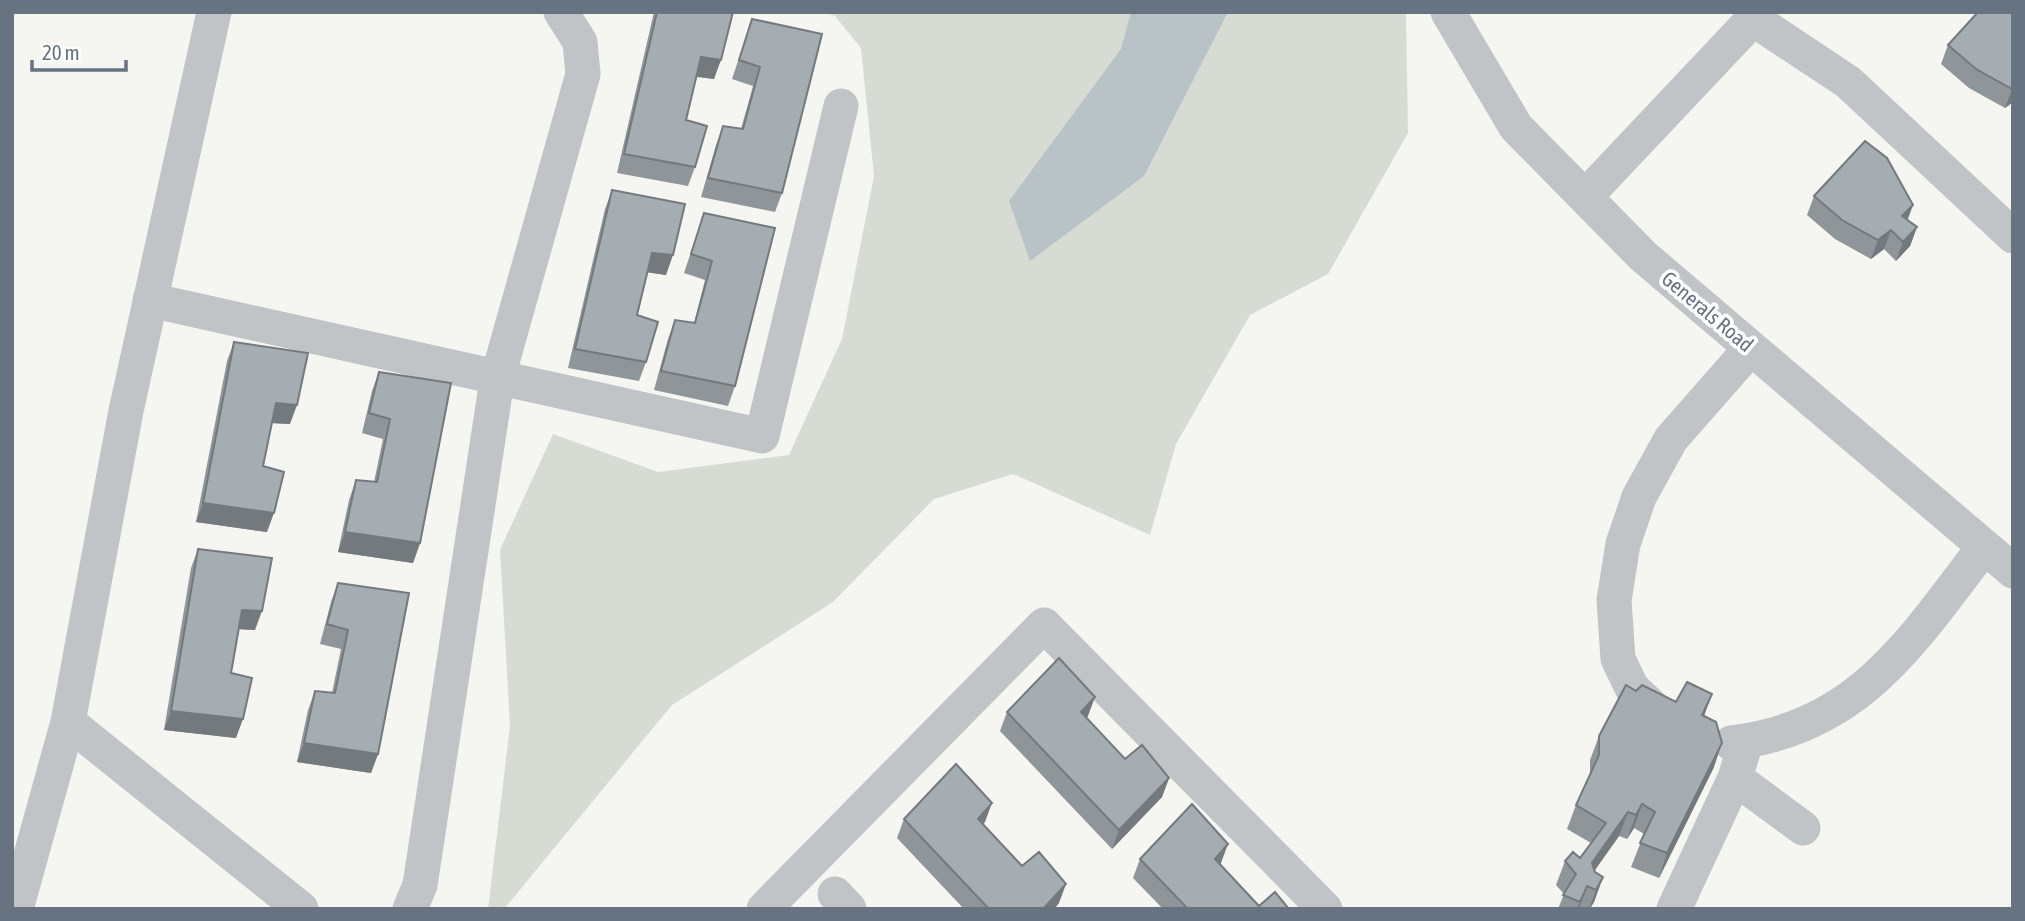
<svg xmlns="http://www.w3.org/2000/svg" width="2025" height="921" viewBox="0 0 2025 921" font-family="'Asap Condensed',sans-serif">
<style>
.green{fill:#d6dcd3}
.water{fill:#b9c2c7}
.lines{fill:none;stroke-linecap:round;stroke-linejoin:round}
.minor{stroke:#c1c4c7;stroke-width:35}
.wall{fill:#8f9599}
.shaded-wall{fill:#74797d}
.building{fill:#a6adb2;stroke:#74797d;stroke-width:2}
.labels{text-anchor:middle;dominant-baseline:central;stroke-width:7;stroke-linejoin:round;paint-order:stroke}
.street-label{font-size:21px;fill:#677380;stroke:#fff}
</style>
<rect width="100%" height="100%" fill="#f5f5f2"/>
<path class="green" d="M823,12H1406L1408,133L1328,274L1250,315L1176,444L1150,535L1013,474L934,499L833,602L672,705L504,909H488L510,726L500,550L553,434L658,472L789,455L842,339L874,176L861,48L835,16Z"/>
<path class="water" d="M1131,12H1228L1144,176L1030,261L1009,201L1121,49Z"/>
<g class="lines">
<path class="minor" d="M1448,12L1516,127L1643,256L2013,571
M1585,197L1753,19L1848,82L2013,236
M150,300L762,436L841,106
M1654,709L1632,688L1618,659L1614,600L1623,544L1639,497L1671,439L1751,348
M68,722L301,909
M1731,743C1859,728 1912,641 1984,547
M1735,778L1803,828
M835,894L849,909
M16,909L68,722L126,411L214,12
M410,909L420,885L497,380L583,74L580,42L561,12
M764,909L1044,625L1325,909
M1674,909L1735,778L1746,742"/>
</g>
<path class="wall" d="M654,12H733L714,79L696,77L686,120L695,167L688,186L617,173Z
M2013,12V102L2005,108L1969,88L1941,64L1948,45Z
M752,19L782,193L775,212L701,197L716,145L723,126L741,129L753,86L732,79Z
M612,190L666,275L648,272L637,315L646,362L639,381L568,368L605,209Z
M1814,196L1913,205L1907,220L1917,227L1910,246L1896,261L1884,249L1871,259L1835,239L1807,215Z
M704,213L735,386L728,406L654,390L668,339L675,320L694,323L705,280L684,273Z
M234,342L290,424L272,423L263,466L267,532L196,522L227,361Z
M379,372L420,543L413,563L338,552L349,500L356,480L374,482L383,439L362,433L372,391Z
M198,549L255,630L239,629L231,673L236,738L164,730L191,568Z
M338,583L378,754L371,773L297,762L308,710L315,691L332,693L341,649L320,644L331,602Z
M1636,691L1704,716L1714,767L1659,878L1631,867L1644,834L1634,828L1627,839L1619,836L1594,871L1603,877L1594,902L1590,909H1558L1564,894L1556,885L1565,861L1580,858L1591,843L1567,829L1576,805L1590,774V760L1599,736Z
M1007,712L1088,716L1086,718L1125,759L1169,778L1162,797L1112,849L1000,731Z
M904,819L985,822L983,824L1059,903L1054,909H964L897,838Z
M1140,859L1221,863L1220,864L1259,906L1289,909H1163L1133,878Z"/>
<path class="shaded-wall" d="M701,57L721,60L714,79L694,76Z
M2013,88V102L2005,108L2012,89Z
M1913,205L1906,224L1902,216Z
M1917,227L1910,246L1896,261L1903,242Z
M1891,230L1884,249L1871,259L1878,240Z
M652,253L673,255L666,275L645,272Z
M276,403L297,405L290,424L269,423Z
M203,503L274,513L267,532L196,522Z
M345,532L420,543L413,563L338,552Z
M242,610L262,611L255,630L235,629Z
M1712,694L1703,719L1702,715Z
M1095,697L1088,716L1074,732L1081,712Z
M171,711L243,719L236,738L164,730Z
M304,743L378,754L371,773L297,762Z
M1722,743L1714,767L1659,878L1667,853Z
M1169,778L1162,797L1112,849L1119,830Z
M992,803L985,822L971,838L978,819Z
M1642,804L1634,828L1627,839L1636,815Z
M1628,812L1619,836L1583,887L1592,863Z
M1228,844L1221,863L1208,878L1215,859Z
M1603,877L1594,902L1589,909L1596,890Z
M1066,884L1059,903L1054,909H1043Z
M1587,886L1579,909H1577L1580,902Z"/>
<path class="building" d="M657,12H733L721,60L701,57L686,120L707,126L695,167L624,154Z
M1978,12H2013L2012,89L1976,69L1948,45Z
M752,19L822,34L782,193L708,178L723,126L743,129L760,67L739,60Z
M1865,141L1887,158L1913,205L1902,216L1917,227L1903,242L1891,230L1878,240L1842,220L1814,196Z
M612,190L685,204L673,255L652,253L637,315L658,322L646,362L575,349Z
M704,213L775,228L735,386L661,371L675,320L695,323L712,261L691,254Z
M234,342L308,353L297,405L276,403L263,466L284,472L274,513L203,503Z
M379,372L451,383L420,543L345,532L356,480L377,482L390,419L369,413Z
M198,549L272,558L262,611L242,610L231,673L252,678L243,719L171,711Z
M338,583L409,593L378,754L304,743L315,691L335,693L348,630L327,624Z
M1059,658L1095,697L1081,712L1125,759L1142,745L1169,778L1119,830L1007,712Z
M1687,682L1712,694L1702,715L1716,722L1722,743L1667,853L1640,843L1655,812L1642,804L1636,815L1628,812L1592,863L1595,872L1603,877L1596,890L1587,886L1580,902L1563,895L1576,874L1565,861L1573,852L1580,858L1606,823L1576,805L1599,755V736L1626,685L1636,691L1642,685L1676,702Z
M956,764L992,803L978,819L1022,866L1039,852L1066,884L1043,909H989L904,819Z
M1192,804L1228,844L1215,859L1259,906L1275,892L1289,909H1188L1140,859Z"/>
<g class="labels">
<g class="street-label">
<text transform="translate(1708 311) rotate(40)">Generals Road</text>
</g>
</g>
<rect width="2025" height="921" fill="none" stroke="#677380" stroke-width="28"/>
<path d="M32 60v10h94v-10" fill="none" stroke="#677380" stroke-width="3.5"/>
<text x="42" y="60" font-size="21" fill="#677380" stroke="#ffffff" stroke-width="5" paint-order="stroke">20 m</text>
</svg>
